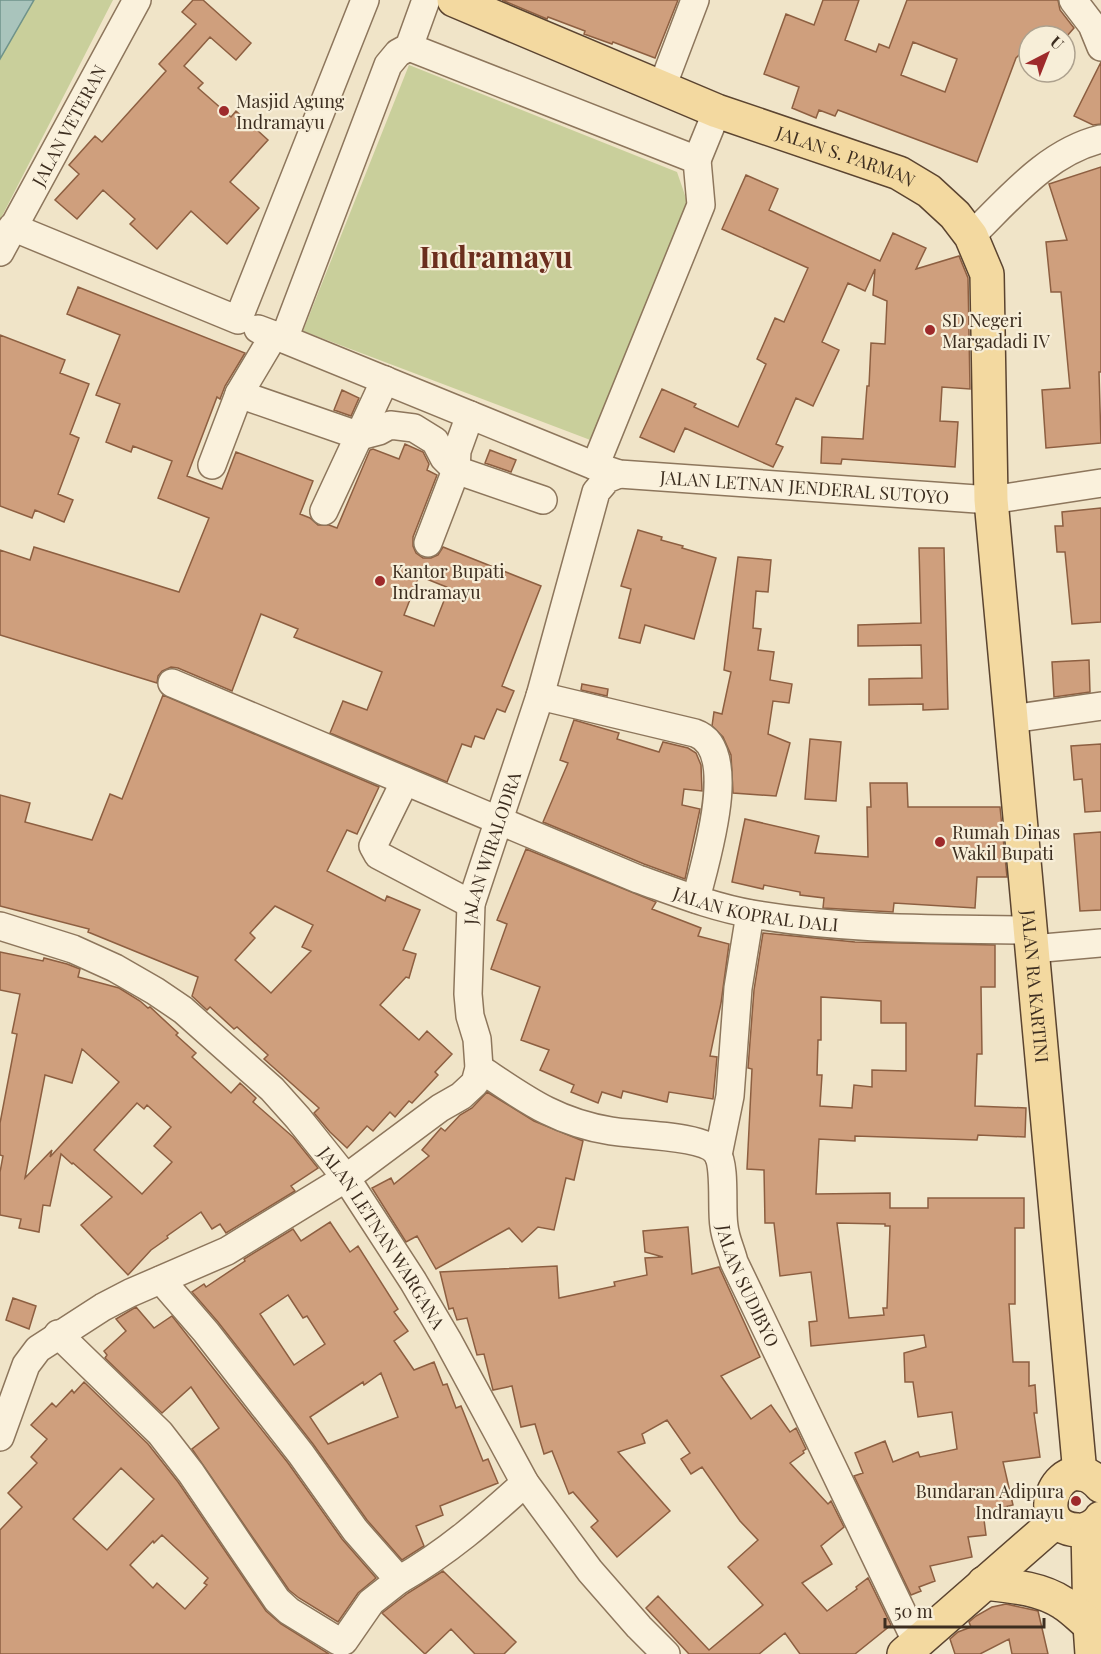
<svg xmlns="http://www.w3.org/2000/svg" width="1101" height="1654" viewBox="0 0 1101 1654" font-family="'Playfair Display',serif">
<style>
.green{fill:#c9cf9b}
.water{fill:#a9c4bc;stroke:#6f938a;stroke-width:1.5}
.building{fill:#cf9f7d;stroke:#8d5f41;stroke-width:1.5;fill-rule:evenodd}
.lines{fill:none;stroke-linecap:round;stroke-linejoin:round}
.minor-casing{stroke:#8d765c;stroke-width:30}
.major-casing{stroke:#5b4430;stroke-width:36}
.minor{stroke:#faf1dc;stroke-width:27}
.major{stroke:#f3d9a0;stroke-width:33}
.poi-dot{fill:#9e2a2b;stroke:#f7eed8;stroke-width:2}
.labels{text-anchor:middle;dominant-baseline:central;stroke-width:4.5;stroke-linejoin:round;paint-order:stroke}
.poi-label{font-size:18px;fill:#3d2e20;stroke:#f7eed8;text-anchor:start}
.street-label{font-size:18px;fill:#3d2e20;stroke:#f7eed8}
.town-label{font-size:30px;font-weight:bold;fill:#6b2e1e;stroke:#f7eed8}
</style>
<rect width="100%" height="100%" fill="#f0e4c8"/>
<path class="green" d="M0,0H113L0,220Z
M409,65L677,172L688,204L593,441L303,331Z"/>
<path class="water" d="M0,0H34L0,59Z"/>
<path class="building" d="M193,0H203L251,43L236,60L210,37L184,66L203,83L198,88L231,117L236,111L268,140L230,182L259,208L227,244L191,211L157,249L130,224L135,219L103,190L77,219L55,200L79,174L69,165L95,136L102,142L166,71L159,64L196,24L182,12Z
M502,0H678L655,58L613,42L612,44L584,34L585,31L548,17L547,19Z
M823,0H859L845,40L876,52L879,44L889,48L907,0H1058L1060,10L1074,28L1067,36H1029V45L1016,58L977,162L838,110L835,116L819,110L816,118L792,108L799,87L764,74L786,14L814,25ZM913,42L957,59L945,92L901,75Z
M1101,62V124L1093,125L1074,116Z
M1101,167V372H1099L1101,443L1046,448L1042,390L1070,388L1061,292H1051L1046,242L1067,240L1049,184Z
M746,175L778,189L769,210L880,261L893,233L926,248L916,269L959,256L968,278L970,389L942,387L940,421L958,422L955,467L842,459L841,464L821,463L822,437L863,439L867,386H869L871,343L885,344L887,301L873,295L875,269L865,291L848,283L822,342L839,350L813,406L796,398L776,444L783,447L773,467L685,428L674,452L640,437L662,389L696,404L694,407L738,427L766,364L757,359L775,318L784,322L808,268L722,229Z
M78,287L245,353L225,386L220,399L217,397L187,476L222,489L236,452L313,481L300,514L310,518L318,525H329L337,528L370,450L373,449L399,459L405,444L423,452L429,464L427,470L437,475L413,537V546L416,553L423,558H431L438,555L443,547L541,586L502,686L514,691L505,712L497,709L484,739L475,736L471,747L462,744L447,782L330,733L343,701L367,710L382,672L294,637L298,629L261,614L232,691L178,668L171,667L162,671L158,676L157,683L0,635V550L30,560L34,547L179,592L209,518L158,498L172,461L133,446L131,452L106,442L120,404L96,395L120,335L67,314ZM419,576L449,588L434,626L404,615Z
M0,335L65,360L60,373L89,384L70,434L79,438L58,494L73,500L64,522L35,510L32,518L0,506Z
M342,390L359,398L351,416L334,410Z
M490,450L516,460L511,472L485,463Z
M1101,508V622L1072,624L1065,552H1057L1055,526H1063L1062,512Z
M638,530L662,537L661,540L683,546L682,548L716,558L694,639L645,625L640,643L619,638L631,589L621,586Z
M919,548H944L948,709L923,710V704L869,705V679L922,678L921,645L858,646V625L921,623Z
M738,557L771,560L768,592L756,591L753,628L761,629L758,650L774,652L770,680L792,684L789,703L773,701L768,734L790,743L776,796L733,793L731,755L723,737L712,726L714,712L722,714L731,672L724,670Z
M1089,660L1090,692L1054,697L1052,662Z
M582,684L608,689L607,696L581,690Z
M163,695L379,787L357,834L347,830L327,871L385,901L387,896L420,910L403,950L416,954L409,978L406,977L380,1005L419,1040L427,1031L452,1054L435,1072L438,1075L412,1103L409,1101L395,1117L390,1112L373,1131L367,1126L347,1148L330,1132L314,1113L319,1108L264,1059L268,1055L237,1027L234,1029L210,1007L207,1010L192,996L198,977L88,932L89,929L0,906V795L30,803L25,822L92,840L110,794L122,799ZM275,906L313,925L302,947L311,951L271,993L235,960L255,938L250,933Z
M574,720L619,733L617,739L659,752L663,742L688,748L696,753L701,765L702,791L684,789L682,805L700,809L685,879L644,864L543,822L568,763L560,760Z
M810,739L841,742L836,801L805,799Z
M1101,744V811L1085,812L1082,779L1074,780L1071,746Z
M870,783H907L908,807H1000L1007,877H977L975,908L894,903L893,912L823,908L824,898L800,895V892L764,885L763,889L732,882L745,819L819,836L815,853L868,857L867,807H871Z
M1101,832V910L1080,911L1074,834Z
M526,849L656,902L652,909L701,928L698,936L729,944L721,1003L710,1056L717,1057L713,1099L669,1092L667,1102L623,1091L621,1098L602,1092L598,1103L571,1092L574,1085L540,1070L549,1050L521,1040L540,987L491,969L507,924L497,920Z
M763,933L855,942L995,945V987H981L982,1054H977L975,1106L1026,1108L1025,1137L978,1135L977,1140L855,1136V1141L819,1139L816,1194L890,1193V1208H928V1198H1024V1228H1015V1304H1009L1013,1362H1029V1386L1035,1385L1037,1413H1034L1040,1457L1003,1462L1013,1505L983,1512L986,1535L968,1537L972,1557L930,1566L935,1581L919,1587L921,1591L911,1595L854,1476L863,1473L855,1453L885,1441L893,1462L918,1452L920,1457L957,1449L952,1412L918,1417L913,1382H905L904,1353L926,1347L924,1335L811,1346L809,1322L817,1321L811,1272L780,1276L774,1223H765L764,1170L747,1169L752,1069L748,1068L754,990ZM821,997L881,1001V1023H906V1071L872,1070V1087L854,1085L852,1108L820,1106L822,1075H817L818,1040H821ZM837,1223L885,1224V1226H890L887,1308H883L884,1315L849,1318Z
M0,952L43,961L44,958L67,964L80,969L78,977L119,988L140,1001L148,1008L150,1007L178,1033L176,1035L196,1053L192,1057L231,1093L240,1083L256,1098L253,1102L293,1137L318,1168L291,1186L295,1191L226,1233L220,1224L212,1229L201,1212L167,1236L168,1238L151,1250L128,1275L81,1225L112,1197L73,1163L72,1164L61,1154L50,1206L43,1205L39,1232L19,1228L21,1219L0,1215V1172L3,1156L0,1155V1123L17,1034L12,1033L20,994L0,990ZM82,1049L119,1082L50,1157L52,1150L25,1178L45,1075L72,1083ZM137,1103L144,1109L147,1105L171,1127L154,1146L172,1162L142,1194L94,1150Z
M487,1092L534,1121L583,1141L574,1180L566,1178L554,1230L538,1227L522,1242L509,1228L436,1269L417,1236L406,1242L372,1188L391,1178L394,1184L429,1156L422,1150L441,1128L445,1131L460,1115L472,1108Z
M330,1222L350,1252L358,1246L398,1309L394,1312L408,1331L394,1341L414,1370L434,1362L443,1385L447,1384L456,1408L461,1406L483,1461L488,1459L498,1483L440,1506L443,1515L416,1526L424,1546L402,1560L367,1520L313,1444L218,1322L192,1292L204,1284L206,1287L245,1261L244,1259L293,1229L301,1241ZM288,1295L303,1318L307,1316L325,1344L294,1365L260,1314ZM381,1373L398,1417L328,1444L310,1417L363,1382L364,1385Z
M688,1227L692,1274L719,1267L760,1357L721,1376L751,1419L771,1405L790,1432L796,1428L806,1449L803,1451L804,1453L790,1463L828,1504L831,1501L844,1527L821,1546L832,1564L802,1583L827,1611L857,1589L856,1587L868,1578L891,1625L855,1654H800L785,1633L759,1654H689L646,1608L658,1596L709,1650L763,1605L728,1567L758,1540L740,1521L702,1467L691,1474L681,1459L690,1453L667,1420L642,1434L645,1443L618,1452L670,1511L617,1557L591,1527L598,1521L573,1492L569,1494L552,1451L544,1454L535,1424L521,1427L512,1386L493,1390L484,1354L477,1355L467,1318L457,1320L453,1308L449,1309L440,1272L557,1266L559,1298L615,1286L614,1282L647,1275L645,1258L663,1257L645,1252L643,1231Z
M13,1298L36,1306L29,1329L6,1320Z
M136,1307L154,1328L172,1316L288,1463L342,1539L376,1578L358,1593L338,1622L299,1598L289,1590L192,1449L219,1428L191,1387L162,1413L105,1358L107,1355L104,1351L126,1331L116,1319Z
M84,1382L148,1444L178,1482L266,1611L281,1624L329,1654H0V1530L22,1507L8,1493L37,1463L31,1457L47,1439L31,1425L52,1403L56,1407L72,1390L74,1393ZM121,1468L154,1499L107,1550L73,1519ZM162,1535L208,1578L204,1583L207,1585L185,1609L157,1583L153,1588L130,1565L153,1541L154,1543Z
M443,1571L516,1642L504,1654H475L451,1629L425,1654L382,1613L408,1593Z
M1006,1604L1038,1611L1048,1654H1012L1009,1639L980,1654H955L950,1639L958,1632L971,1627L969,1622L976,1616L992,1607Z"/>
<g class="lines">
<g class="minor-casing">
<g id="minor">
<path d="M1073,0L1092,25L1101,47"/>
<path d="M409,47L697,160L701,205L595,466"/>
<path d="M662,87L695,0"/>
<path d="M697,160L717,111"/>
<path d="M12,227L238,320L365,0"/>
<path d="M971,236C1009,199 1047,152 1101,139"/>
<path id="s1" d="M0,252L137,0"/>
<path id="s2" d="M274,335L595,466L619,474L991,500L1101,483"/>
<path d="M284,339L388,65L398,53L409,47L426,0"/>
<path d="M239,394L360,436L379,431L390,425L414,428L435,441L444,458L456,470L543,500"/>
<path d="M212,465L239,394L274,335L258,329"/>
<path d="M324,511L385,380"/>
<path d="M428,543L456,470L457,451L470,415"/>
<path id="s3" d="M172,683L638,879C675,892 712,907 752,914C843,930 937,929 1030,930"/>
<path d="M540,696L695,733C742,749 704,865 696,899"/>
<path d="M1011,719L1101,706"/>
<path d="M405,781L373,846L378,855L471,904"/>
<path id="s4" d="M0,926L73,949L115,968L155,991L183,1010L272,1089L298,1118L346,1178L413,1281L447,1339L525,1483L590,1571L639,1627L666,1654"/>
<path d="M1032,949L1101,943"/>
<path id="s5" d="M479,1068C524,1098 555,1122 611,1131C633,1135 705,1135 717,1153C726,1167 721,1209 724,1226C725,1238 731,1250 734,1262L917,1643"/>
<path d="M718,1155L730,1096L738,988L750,914"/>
<path d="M58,1334L160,1433L191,1473L277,1600L289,1611L338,1641H344L371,1602L399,1580L355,1530L301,1454L206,1332L161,1280"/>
<path id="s6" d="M0,1437L26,1365L38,1349L103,1307L130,1293L227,1251L346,1178L440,1108L461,1096L475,1083L479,1068L477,1039L470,1016L468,994L471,904L540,696L596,492L607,479L619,474"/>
<path d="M399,1580C448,1552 484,1520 525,1483"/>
</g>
</g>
<g class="major-casing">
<g id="major">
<path id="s7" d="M454,0L717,111L899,173L929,191L955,215L971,236L987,274L991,500L1080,1474"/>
<path d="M1101,1486C1062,1442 1024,1527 1077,1530C1086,1531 1096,1526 1101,1518"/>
<path d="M1088,1529L1090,1625L1092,1654"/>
<path d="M984,1583C1011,1586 1040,1588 1063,1603C1073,1609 1081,1618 1090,1625"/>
<path d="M904,1654L1056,1521"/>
</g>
</g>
<use href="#minor" class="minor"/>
<use href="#major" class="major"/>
</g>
<g class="poi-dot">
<circle cx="224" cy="111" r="6"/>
<circle cx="930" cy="330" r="6"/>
<circle cx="380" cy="581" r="6"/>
<circle cx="940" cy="842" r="6"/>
<circle cx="1076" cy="1501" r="6"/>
</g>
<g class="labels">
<g class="poi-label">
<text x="236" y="101">Masjid Agung<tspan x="236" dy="21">Indramayu</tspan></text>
<text x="942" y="320">SD Negeri<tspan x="942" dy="21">Margadadi IV</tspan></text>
<text x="392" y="571">Kantor Bupati<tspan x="392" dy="21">Indramayu</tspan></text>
<text x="952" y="832">Rumah Dinas<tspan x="952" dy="21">Wakil Bupati</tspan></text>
<text x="1064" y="1491" text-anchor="end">Bundaran Adipura<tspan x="1064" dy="21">Indramayu</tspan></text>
</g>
<g class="street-label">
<text stroke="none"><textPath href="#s1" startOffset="144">JALAN VETERAN</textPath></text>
<text stroke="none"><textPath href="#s7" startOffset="422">JALAN S. PARMAN</textPath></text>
<text stroke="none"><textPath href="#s2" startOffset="558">JALAN LETNAN JENDERAL SUTOYO</textPath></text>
<text stroke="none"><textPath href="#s6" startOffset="850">JALAN WIRALODRA</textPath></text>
<text stroke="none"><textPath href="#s3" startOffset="628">JALAN KOPRAL DALI</textPath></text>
<text stroke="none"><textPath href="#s7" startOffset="1330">JALAN RA KARTINI</textPath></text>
<text stroke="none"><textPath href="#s4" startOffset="507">JALAN LETNAN WARGANA</textPath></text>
<text stroke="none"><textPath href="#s5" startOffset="396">JALAN SUDIBYO</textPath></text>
</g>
<g class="town-label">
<text x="496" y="256">Indramayu</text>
</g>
</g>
<g transform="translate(1047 54) rotate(42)"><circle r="28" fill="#f7eed8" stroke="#ada18e" stroke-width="1.5"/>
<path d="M0-4.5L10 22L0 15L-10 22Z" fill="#9e2a2b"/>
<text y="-9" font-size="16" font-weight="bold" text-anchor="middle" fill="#3d2e20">U</text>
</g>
<path d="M885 1618v9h159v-9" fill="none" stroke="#3d2e20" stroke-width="3"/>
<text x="894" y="1618" font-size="18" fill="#3d2e20" stroke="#f7eed8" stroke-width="4.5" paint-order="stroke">50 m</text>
</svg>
